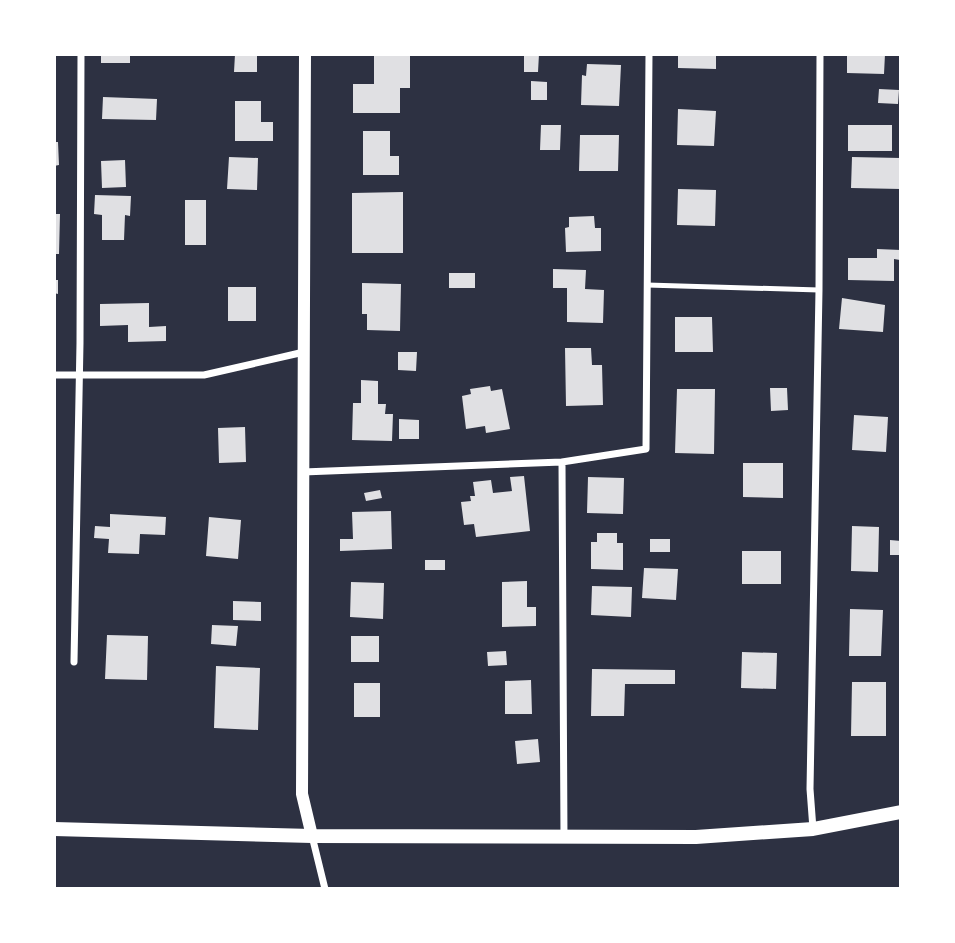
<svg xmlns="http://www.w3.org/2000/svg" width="955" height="943" viewBox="0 0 955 943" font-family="'Noto Sans',sans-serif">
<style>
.building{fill:#e0e0e3}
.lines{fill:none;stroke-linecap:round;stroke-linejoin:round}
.service{stroke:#fff;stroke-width:5}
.minor{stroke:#fff;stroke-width:7}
.tertiary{stroke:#fff;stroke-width:12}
.secondary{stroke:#fff;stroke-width:14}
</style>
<rect width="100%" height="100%" fill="#2d3142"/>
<path class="building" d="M101,54H130V63H101Z
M235,54H257V72H234Z
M524,54H539L538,72H524Z
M678,54H716V69L678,68Z
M847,54H885L884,74L847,73Z
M374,56H410V88H400V113H353V84H374Z
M587,64L621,65L619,106L581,105L582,75L586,76Z
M531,81L547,82V100H531Z
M879,89L899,90L898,104L878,103Z
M103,97L157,99L156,120L102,119Z
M235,101H261V122H273V141H235Z
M678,109L716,111L714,146L677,145Z
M541,125H561L560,150H540Z
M848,125H892V151H848Z
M363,131H390V156H399V175H363Z
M580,135H619L618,171H579Z
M54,142H58L59,165L54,166Z
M229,157L258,158L257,190L227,189Z
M852,157L901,158V189L851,188Z
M125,160L126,187L102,188L101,161Z
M678,189L716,190L715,226L677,225Z
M403,192V253H352V193Z
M95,195L131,196L130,216L125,215L124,240H102V215L94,214Z
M185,200H206V245H185Z
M54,214H60L59,254H54Z
M594,216L595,228H601V251L566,252L565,228L569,227V217Z
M877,249L901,250L900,260L894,259V281L848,280V258H877Z
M553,269L586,270L585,289L604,290L603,323L567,322V288H553Z
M449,273H475V288H449Z
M54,280H58V294L54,293Z
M362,283L401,284L400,331L367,330V314H362Z
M228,287H256V321H228Z
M842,298L885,305L883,332L839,329Z
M149,303V327L166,326V341L128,342V325L100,326V304Z
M675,317H712L713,352H675Z
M565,348H591L592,365H602L603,405L566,406Z
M398,352H417L416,371L398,370Z
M361,380L378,381V404H386L385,414H393L392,441L352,440L353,403H361Z
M490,386L491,391L502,389L510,429L486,433L485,426L466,429L462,396L471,394L470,389Z
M770,388H787L788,410L771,411Z
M677,389H715L714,454L675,453Z
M854,415L888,417L886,452L852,450Z
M399,419L419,420V439H399Z
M245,427L246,462L219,463L218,428Z
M743,463H783V498L743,497Z
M524,476L530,531L476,537L474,524L464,525L461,502L471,501L470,496H475L473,482L491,480L493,493L512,491L510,477Z
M588,477L624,478L623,514L587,513Z
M380,490L382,498L366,501L364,493Z
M391,511L392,549L340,551V539H353L352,512Z
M110,514L166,517L165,535L140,534L139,554L108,553L109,539L94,538L95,526L110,527Z
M209,517L241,520L238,559L206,556Z
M852,526L879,527L878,572L851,571Z
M597,533H617V543H623V570L591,569V542H597Z
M650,539H670V552H650Z
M890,540L901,541V555H890Z
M742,551H781V584H742Z
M425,560H445V570H425Z
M644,568L678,569L676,600L642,598Z
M527,581V607H536V626L502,627V582Z
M351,582L384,583L383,619L350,617Z
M592,586L632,587L631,617L591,615Z
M233,601L261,602V621L233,620Z
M850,609L883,610L881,656H849Z
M212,625L238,626L236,646L211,644Z
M107,635L148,636L147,680L105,679Z
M351,636H379V662H351Z
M506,651L507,665L488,666L487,652Z
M742,652L777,653L776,689L741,688Z
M216,666L260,668L258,730L214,728Z
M592,669L675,670V684H625L624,716H591Z
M531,680L532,714H505V681Z
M852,682H886V736H851Z
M354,683H380V717H354Z
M538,739L540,762L517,764L515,741Z"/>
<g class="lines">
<path class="service" d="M647,285L819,290"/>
<path class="minor" d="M54,375H204L304,352
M303,472L562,462
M74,662L80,343L81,54
M813,829L810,789L819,290L820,54
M312,836L325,889
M564,838L562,462L646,449L649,54"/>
<path class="tertiary" d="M305,54L302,794L312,836"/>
<path class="secondary" d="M54,829L312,836L696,837L813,829L901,812"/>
</g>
<rect width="955" height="943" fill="none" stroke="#ffffff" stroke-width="112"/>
</svg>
